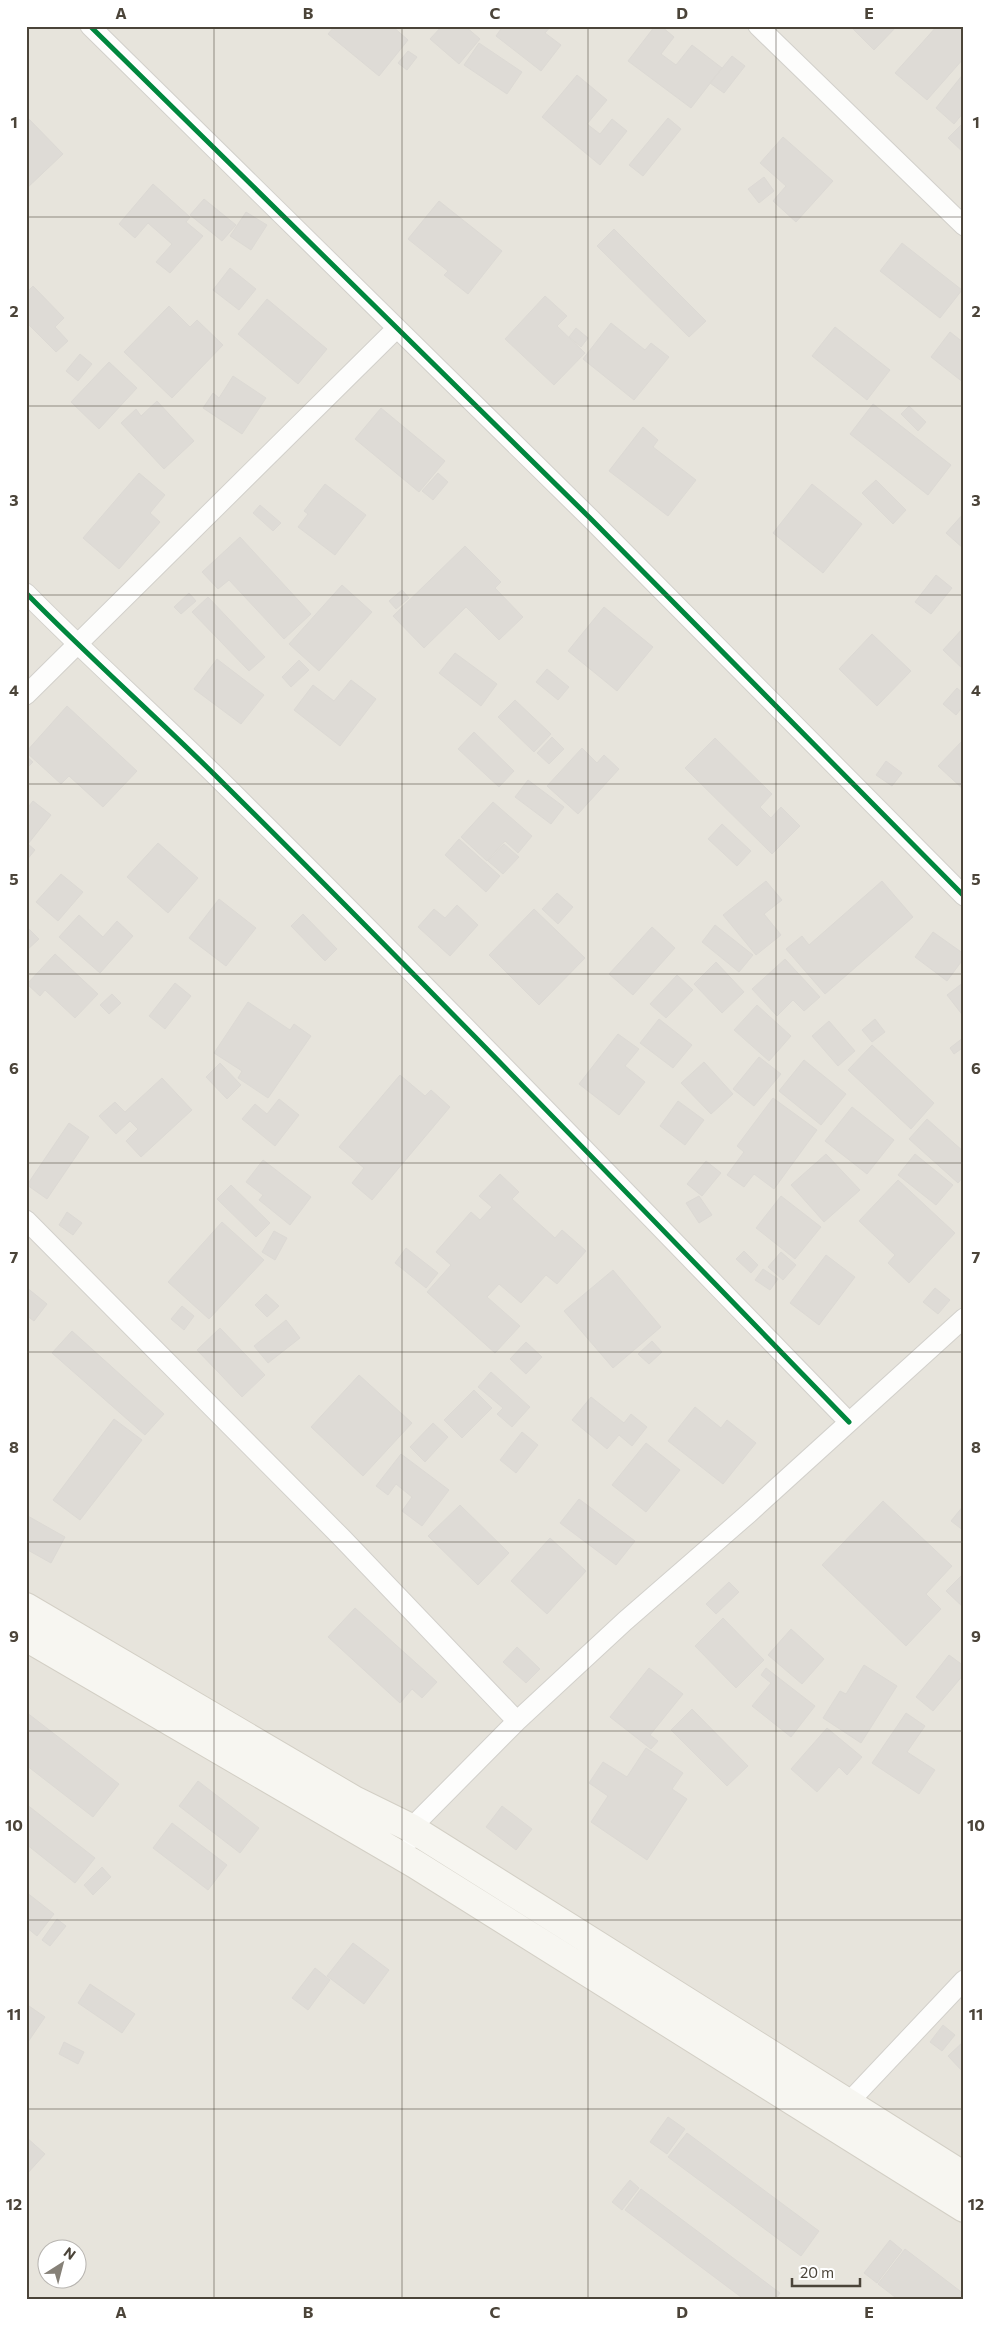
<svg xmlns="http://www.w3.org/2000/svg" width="990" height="2326" viewBox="0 0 990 2326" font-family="Commissioner,sans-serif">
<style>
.residential{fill:#e7e4dc;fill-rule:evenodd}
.building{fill:#dedbd6;stroke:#dcd9d4}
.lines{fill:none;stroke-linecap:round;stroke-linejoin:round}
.street-casing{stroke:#d2d0cb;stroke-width:21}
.secondary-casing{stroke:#d3cfc5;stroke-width:30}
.street{stroke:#fdfdfc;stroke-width:19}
.secondary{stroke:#f7f6f1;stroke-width:28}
.cycleway-casing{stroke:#fff;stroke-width:8}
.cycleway{stroke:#00873e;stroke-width:5}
.grid{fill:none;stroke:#4b4439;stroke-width:1;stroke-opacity:0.55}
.neatline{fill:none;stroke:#4b4439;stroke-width:2}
.grid-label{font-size:16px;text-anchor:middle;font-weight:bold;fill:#4b4439}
</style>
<rect width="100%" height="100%" fill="#f4f2ee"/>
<path class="residential" d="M26,26H964V2300H26ZM48,2248H78V2278H48Z"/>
<path class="building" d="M335,26H392L408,40L379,76L328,34Z
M442,26H465L480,39L459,64L430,39Z
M503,26H551L545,33L561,45L541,71L496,36Z
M655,26H661L674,37L661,54L676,65L692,45L722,68L691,108L628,61Z
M850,26H897L874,50Z
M937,26H964V58L927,100L895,73Z
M479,43L522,72L507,94L464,65Z
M408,51L417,57L407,70L398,63Z
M732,56L745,66L724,93L710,83Z
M964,73V112L954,124L936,108Z
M577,75L607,100L587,124L600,134L612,119L627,131L600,165L542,117Z
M26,116L63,154L26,189Z
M668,118L681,129L643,176L629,165Z
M964,122V153L948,138Z
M783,137L833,181L796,222L773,201L786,186L760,163Z
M764,177L774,191L759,203L748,189Z
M153,184L190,217L186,222L203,236L170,273L156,262L172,244L148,223L135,238L119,224Z
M204,199L236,225L222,241L190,215Z
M439,201L502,251L468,294L444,275L448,271L408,239Z
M246,212L267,225L251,250L230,236Z
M614,229L706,321L689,337L597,246Z
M902,243L962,290L940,318L880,271Z
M230,268L256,289L239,310L213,290Z
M33,286L64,318L55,327L68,341L56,352L26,322V293Z
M545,296L567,316L557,326L585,353L554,385L505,339Z
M267,299L327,349L298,384L238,334Z
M169,306L190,327L197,320L223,345L172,398L124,352Z
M611,323L645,350L651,343L669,357L634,400L583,359Z
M835,327L890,370L867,400L812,356Z
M576,328L588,338L581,347L569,337Z
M950,332L964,343V383L931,357Z
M80,354L92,364L78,381L66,371Z
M109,362L137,388L99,429L71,402Z
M233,376L266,398L242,434L203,408L213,393L219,398Z
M157,401L194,441L164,469L121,423L136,409L141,416Z
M873,404L951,465L928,495L850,434Z
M909,406L926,422L918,431L901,414Z
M381,408L445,461L419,492L355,439Z
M643,427L658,440L653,447L696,480L668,516L609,471Z
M139,473L165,495L150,513L160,522L119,569L83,538Z
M438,473L448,482L433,500L422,491Z
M876,480L906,510L893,524L862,493Z
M325,484L366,515L335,555L298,527L308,514L304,511Z
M812,484L862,524L823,573L773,533Z
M260,505L281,523L273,531L253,513Z
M964,513V549L946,533Z
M240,537L311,614L284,639L229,580L218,589L202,572Z
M465,546L501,582L495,588L523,617L499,640L466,607L424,648L393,616Z
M936,575L952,588L931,614L915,602Z
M342,585L372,612L319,671L289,644Z
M402,590L409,598L396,609L389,601Z
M189,593L196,601L181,614L174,607Z
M208,597L265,657L249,671L192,612Z
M604,607L653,647L617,691L568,651Z
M964,627V670L943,650Z
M872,634L911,671L877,706L839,669Z
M455,653L497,684L481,706L439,673Z
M217,659L264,695L241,724L194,689Z
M299,660L309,670L291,687L282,677Z
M547,669L569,687L558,700L536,682Z
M351,680L376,699L340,746L294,710L313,685L334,701Z
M957,688L964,694V705L956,715L943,704Z
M515,700L551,734L534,752L498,717Z
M67,706L137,771L103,807L69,776L61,784L26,752Z
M474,732L514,771L499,787L458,749Z
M552,737L564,749L549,764L537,753Z
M715,738L772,794L760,807L771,818L781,807L800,826L772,854L685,768Z
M964,739V790L938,766Z
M582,748L597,763L604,755L619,769L578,814L547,786Z
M26,756L33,762L26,769Z
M886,761L902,773L892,786L876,775Z
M528,780L564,807L551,824L515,797Z
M33,801L51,815L28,844L35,850L26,861V810Z
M493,802L532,836L518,853L505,841L487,861L461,837Z
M722,824L751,851L737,866L708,839Z
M459,839L500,876L486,892L445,855Z
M158,843L198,878L168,913L127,877Z
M504,844L519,857L503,874L488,861Z
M61,874L83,892L58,921L36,902Z
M766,881L782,900L764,914L781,935L756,955L723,915Z
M882,881L913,917L825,994L786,949L802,936L809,945Z
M557,893L573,907L558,924L542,909Z
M219,899L256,928L226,966L189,938Z
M457,905L478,925L450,956L418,927L434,909L445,918Z
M534,909L585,958L539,1005L489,955Z
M303,914L337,949L325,961L291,926Z
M79,915L103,937L117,921L133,936L100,973L59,937Z
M715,925L753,955L739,972L702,942Z
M26,926L39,939L26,951Z
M652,927L675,948L633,995L609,974Z
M933,932L964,954V958L947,981L915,957Z
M55,954L98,994L75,1018L45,990L40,996L27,984Z
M785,959L820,997L804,1011L793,1000L777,1016L752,989Z
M716,962L744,992L722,1013L694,984Z
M677,975L693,990L666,1018L650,1004Z
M964,982V1017L947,995Z
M175,983L191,996L165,1029L149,1016Z
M112,994L121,1003L109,1014L100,1005Z
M248,1002L290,1030L294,1024L311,1036L268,1098L238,1078L242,1071L214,1053Z
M757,1005L791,1036L769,1061L734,1030Z
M659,1019L692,1045L673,1068L640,1043Z
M875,1019L885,1032L872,1042L862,1030Z
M829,1021L855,1051L838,1066L812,1036Z
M618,1034L639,1049L625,1066L645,1082L619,1115L579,1084Z
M964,1037V1053L961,1049L954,1054L950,1048Z
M872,1045L934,1103L911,1129L848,1070Z
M759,1057L781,1074L754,1106L733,1089Z
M804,1060L846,1094L821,1125L779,1091Z
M704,1062L733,1094L711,1114L681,1083Z
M220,1063L241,1085L227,1099L206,1077Z
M400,1075L425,1096L431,1090L450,1107L372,1200L352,1183L364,1168L339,1147Z
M162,1078L192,1110L141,1157L126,1141L138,1129L130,1121L116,1134L99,1116L115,1102L125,1112Z
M773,1098L817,1130L774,1189L754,1174L744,1187L727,1175L744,1152L737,1146Z
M279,1099L299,1115L275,1146L242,1119L255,1104L267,1114Z
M678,1101L704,1120L685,1145L660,1126Z
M852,1107L894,1140L867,1174L825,1141Z
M927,1119L964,1152V1176L958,1183L909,1139Z
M69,1123L89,1137L47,1199L27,1185Z
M826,1154L860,1190L824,1222L791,1185Z
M915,1154L953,1185L936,1205L898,1175Z
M263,1160L311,1197L290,1225L259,1200L263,1195L246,1182Z
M706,1161L721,1173L702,1196L687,1184Z
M500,1174L519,1192L512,1199L555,1238L562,1230L586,1251L557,1284L546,1275L521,1303L499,1284L487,1297L520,1326L495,1353L427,1292L451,1265L436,1252L471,1212L480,1220L492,1207L479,1196Z
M898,1180L955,1233L909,1283L888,1263L895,1255L859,1221Z
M231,1185L270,1223L256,1237L217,1199Z
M699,1196L712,1215L699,1223L686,1203Z
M781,1196L821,1227L795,1259L756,1228Z
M67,1212L82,1223L73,1235L59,1225Z
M222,1222L264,1260L209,1319L168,1282Z
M274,1231L287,1238L275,1260L262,1252Z
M406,1248L438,1273L426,1288L395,1263Z
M744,1251L758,1265L751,1273L736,1259Z
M781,1252L796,1265L783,1280L768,1267Z
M826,1255L855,1277L819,1325L790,1303Z
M763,1269L778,1279L770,1290L755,1280Z
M613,1270L661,1327L613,1368L564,1311Z
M26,1287L47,1304L34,1321L26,1315Z
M935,1288L950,1300L938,1314L923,1302Z
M266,1294L279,1306L267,1317L255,1305Z
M182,1306L194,1316L184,1330L171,1319Z
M286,1320L300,1338L268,1363L254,1346Z
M220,1328L265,1375L242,1397L197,1350Z
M72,1331L164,1414L145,1435L52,1353Z
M652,1341L662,1352L649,1364L638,1354Z
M526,1342L542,1357L526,1374L510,1359Z
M491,1372L530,1407L512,1427L497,1414L503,1408L478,1387Z
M359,1375L412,1423L363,1476L311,1427Z
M474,1390L492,1408L462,1438L444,1420Z
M591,1397L624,1423L631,1414L647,1427L632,1446L619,1435L607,1449L572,1420Z
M695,1407L721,1428L727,1420L756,1443L723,1484L668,1441Z
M114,1419L142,1440L80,1520L53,1500Z
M433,1423L448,1437L425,1462L410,1447Z
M522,1432L538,1445L516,1473L500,1460Z
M646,1443L680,1470L646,1512L612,1485Z
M401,1454L449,1490L422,1526L402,1511L412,1497L396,1484L388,1495L376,1486Z
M579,1499L635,1541L616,1565L560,1523Z
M883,1501L952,1566L926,1594L941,1609L906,1646L822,1565Z
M460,1505L509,1553L478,1585L428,1536Z
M964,1505V1531L951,1521Z
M26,1515L65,1537L51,1563L26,1549Z
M550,1538L586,1571L547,1614L511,1581Z
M964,1573V1608L946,1591Z
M729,1582L739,1592L716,1614L706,1604Z
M355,1608L437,1682L422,1698L412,1689L400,1703L328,1637Z
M723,1618L764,1660L736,1688L695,1646Z
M791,1629L824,1659L802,1684L768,1655Z
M517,1647L540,1669L526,1683L503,1662Z
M949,1655L964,1666V1674L933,1711L916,1697Z
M864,1665L897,1686L861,1743L823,1718L840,1691L846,1694Z
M649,1668L683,1694L650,1735L658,1741L651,1749L610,1717Z
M766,1668L815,1706L791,1737L752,1706L771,1683L761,1675Z
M692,1709L748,1766L727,1786L671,1730Z
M26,1712L119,1784L93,1817L26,1765Z
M906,1713L925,1726L907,1752L935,1770L919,1794L872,1763Z
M827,1728L862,1757L847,1775L839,1767L817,1792L791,1769Z
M646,1748L683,1773L672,1789L687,1799L647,1860L591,1822L608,1796L589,1783L603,1762L627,1777Z
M198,1781L259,1828L240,1853L179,1806Z
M26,1804L95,1858L75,1883L26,1844Z
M502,1806L532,1829L516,1850L486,1827Z
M172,1823L227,1865L208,1890L153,1848Z
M102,1867L111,1877L93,1895L84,1885Z
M26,1892L54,1914L37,1936L26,1927Z
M57,1919L66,1926L50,1946L42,1940Z
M353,1943L389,1970L364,2004L327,1976Z
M315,1968L330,1980L308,2010L292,1998Z
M90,1984L135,2014L122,2033L78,2003Z
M26,2004L45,2017L28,2042L26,2040Z
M943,2025L955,2035L942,2051L930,2042Z
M964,2041V2073L948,2056Z
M64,2042L84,2052L78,2064L59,2054Z
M668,2117L685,2129L667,2154L650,2142Z
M687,2133L819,2231L801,2256L668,2157Z
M26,2137L45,2154L26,2175Z
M630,2180L639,2188L622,2210L612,2202Z
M641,2189L780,2293L775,2300H745L625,2210Z
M890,2240L902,2250L877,2283L864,2273Z
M905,2249L964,2294V2300H899L878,2284Z"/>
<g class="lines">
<g class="street-casing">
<path id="street" d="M90,26L591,519L964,896
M758,26L964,226
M26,593C91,659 160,720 225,785C436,994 642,1209 849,1422
M26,695L396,329
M26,1220L342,1538L517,1721
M412,1839L411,1828L517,1721L625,1621L748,1514L964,1318
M847,2104L964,1980"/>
</g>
<g class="secondary-casing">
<path id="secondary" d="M26,1607L354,1800L411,1828L964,2176
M26,1637L415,1864L964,2208"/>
</g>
<use href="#street" class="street"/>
<use href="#secondary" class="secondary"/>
<g class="cycleway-casing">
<path id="cycleway" d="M90,26L591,519L964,896
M26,593C91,659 160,720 225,785C436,994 642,1209 849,1422"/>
</g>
<use href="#cycleway" class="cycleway"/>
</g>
<path class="grid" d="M214,26V2300M402,26V2300M588,26V2300M776,26V2300M26,217H964M26,406H964M26,595H964M26,784H964M26,974H964M26,1163H964M26,1352H964M26,1542H964M26,1731H964M26,1920H964M26,2109H964"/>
<rect width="990" height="2326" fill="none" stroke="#ffffff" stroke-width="55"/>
<g transform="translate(62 2264) rotate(36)"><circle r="24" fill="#ffffff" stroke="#b7b4b0"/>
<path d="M0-4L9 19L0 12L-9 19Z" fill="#868178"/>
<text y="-8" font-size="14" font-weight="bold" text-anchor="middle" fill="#4b4439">N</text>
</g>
<path d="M792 2278v8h68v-8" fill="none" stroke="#4b4439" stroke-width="2.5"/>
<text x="800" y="2278" font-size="15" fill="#4b4439" stroke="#ffffff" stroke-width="4" paint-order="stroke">20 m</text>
<rect x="28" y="28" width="934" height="2270" class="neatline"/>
<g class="grid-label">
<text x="121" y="19">A</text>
<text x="308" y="19">B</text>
<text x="495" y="19">C</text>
<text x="682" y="19">D</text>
<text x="869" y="19">E</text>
<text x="14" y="128">1</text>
<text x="976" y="128">1</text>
<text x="14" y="317">2</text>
<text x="976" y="317">2</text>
<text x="14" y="506">3</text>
<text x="976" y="506">3</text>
<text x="14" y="696">4</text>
<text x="976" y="696">4</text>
<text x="14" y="885">5</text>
<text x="976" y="885">5</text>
<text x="14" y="1074">6</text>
<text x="976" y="1074">6</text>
<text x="14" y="1263">7</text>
<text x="976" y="1263">7</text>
<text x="14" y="1453">8</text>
<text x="976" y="1453">8</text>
<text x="14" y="1642">9</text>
<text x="976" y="1642">9</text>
<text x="14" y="1831">10</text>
<text x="976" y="1831">10</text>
<text x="14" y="2020">11</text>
<text x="976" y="2020">11</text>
<text x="14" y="2210">12</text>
<text x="976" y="2210">12</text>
<text x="121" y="2318">A</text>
<text x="308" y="2318">B</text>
<text x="495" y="2318">C</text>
<text x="682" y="2318">D</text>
<text x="869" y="2318">E</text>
</g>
</svg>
